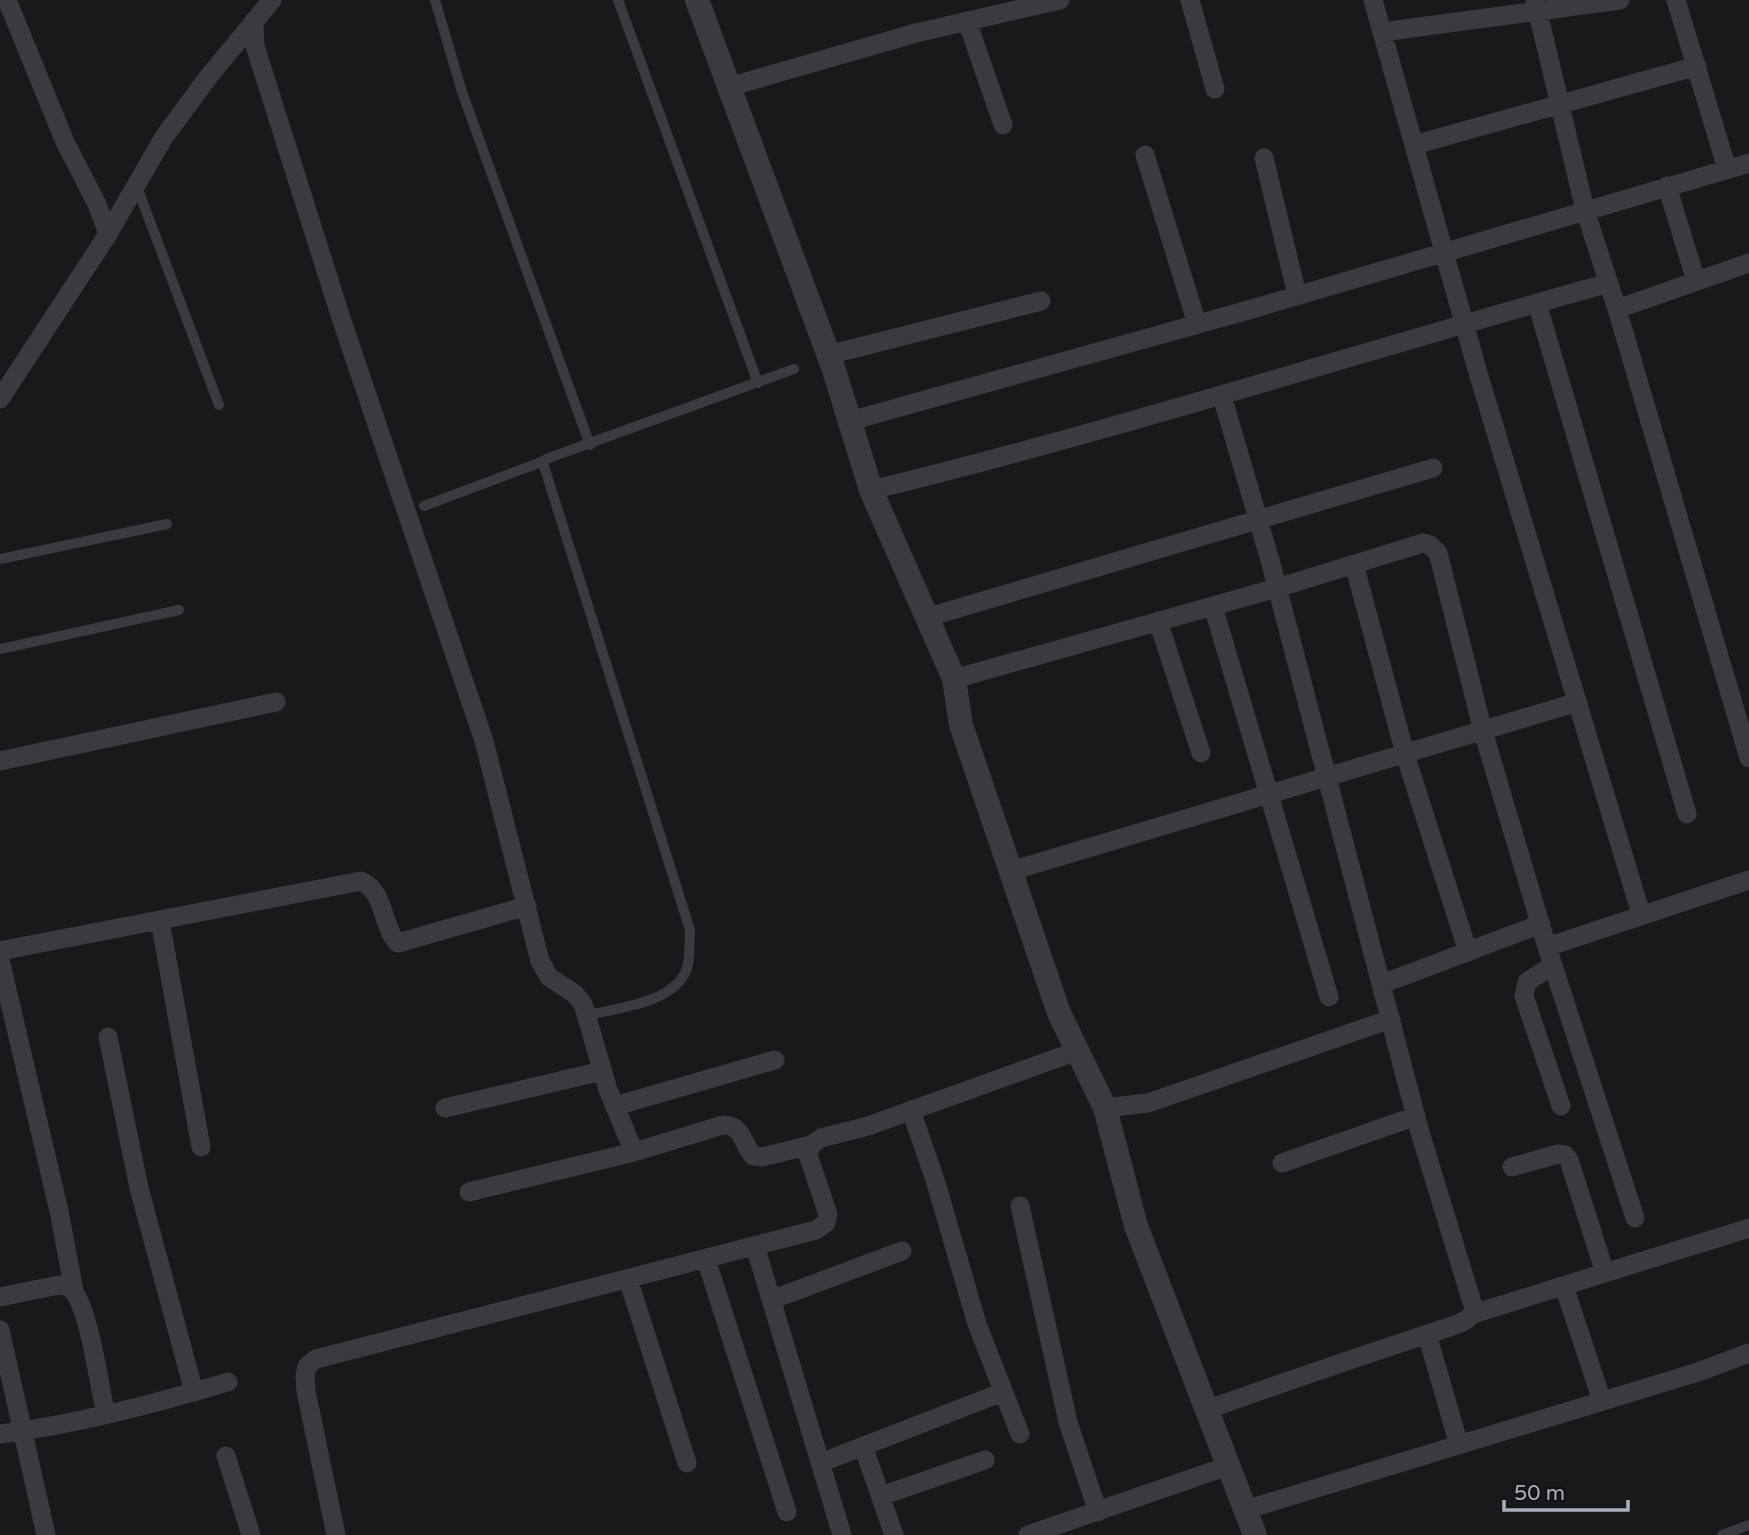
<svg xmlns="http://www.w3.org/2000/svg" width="1749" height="1535" viewBox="0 0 1749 1535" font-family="'Varela Round',sans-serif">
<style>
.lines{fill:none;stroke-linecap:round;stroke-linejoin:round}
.service{stroke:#3a3b40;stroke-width:10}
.minor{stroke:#3a3b40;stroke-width:19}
.tertiary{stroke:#3a3b40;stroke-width:24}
</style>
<rect width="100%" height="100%" fill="#19191b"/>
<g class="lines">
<path class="service" d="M435,0L462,92L590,445
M618,0L758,383
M137,187L219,405
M424,506L544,461
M0,559L167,524
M0,649L179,610
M588,1015C618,1008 670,1003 685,973C691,961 689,943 690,930L543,463L546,459L794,369
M1722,1535L1749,1525"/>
<path class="minor" d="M7,0L65,142L97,204L108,234
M1190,0L1215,89
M1373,0L1479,376L1641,914
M1535,0L1585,210L1617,309L1749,758
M1676,0L1727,169
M254,21L255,46L341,318L484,741L540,961L549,977L575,994L583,1004L608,1090L634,1152
M967,21L1003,125
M1382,32L1620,0
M729,87L916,33L1060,0
M1414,145L1697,66
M1145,155L1197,324
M1264,158L1297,295
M1667,186L1696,281
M1537,303L1687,814
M1617,309L1749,263
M828,355L1041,301
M0,399L108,234L164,137L209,76L272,0
M850,421L1252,309L1749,163
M871,490C1119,430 1362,351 1609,283
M1354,564L1405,754L1468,952
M1213,606L1329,997
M925,618L1433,468
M1158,621L1201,753
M954,679L1277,588L1423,543L1430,545L1438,553L1483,731L1547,947L1635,1218
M0,761L276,702
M1011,871L1578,702
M160,921L201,1147
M1547,947L1749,880
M0,951L361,881C386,892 381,926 398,943L527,906
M0,960L59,1211L74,1291
M1553,965L1527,982L1524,996L1561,1106
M1382,984L1541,924
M108,1037L139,1188L194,1392
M615,1106L775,1060
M445,1108L602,1071
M1105,1108L1148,1103L1391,1019
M911,1110L936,1183L977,1324L1020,1434
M1282,1163L1416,1116
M1512,1167L1558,1154L1565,1155L1569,1160L1605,1273
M469,1192L634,1152L723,1125C743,1125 742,1143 753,1156L762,1157L811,1145
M1020,1206L1068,1422L1098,1512
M755,1246L842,1535
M706,1259L787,1512
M628,1279L687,1463
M1564,1286L1602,1401
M0,1297L59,1285C65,1286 70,1286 74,1292C90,1314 99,1385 106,1415
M771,1300L902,1251
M1473,1314L1749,1228
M0,1330L46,1535
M1427,1334L1459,1445
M1206,1410C1284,1382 1361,1356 1440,1330C1451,1326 1472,1322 1474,1309L1419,1129L1270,560L1222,396
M0,1434C78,1424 153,1404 228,1382
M863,1446L894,1535
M226,1456L251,1535
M820,1463L1003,1392
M881,1496L985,1460
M1245,1510L1698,1372L1749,1353
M336,1535L306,1391L305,1377L307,1366L316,1359L816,1230L826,1223L828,1214L808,1155L811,1145L821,1138L868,1126L1077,1051
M1028,1535L1228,1466"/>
<path class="tertiary" d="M697,0L833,367L871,490L954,679L961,725L1059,1013L1105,1108L1136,1226L1255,1535"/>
</g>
<path d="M1504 1500v10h124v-10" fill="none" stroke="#abafbb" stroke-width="3.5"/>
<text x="1514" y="1500" font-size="21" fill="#abafbb" stroke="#141416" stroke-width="5" paint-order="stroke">50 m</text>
</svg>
